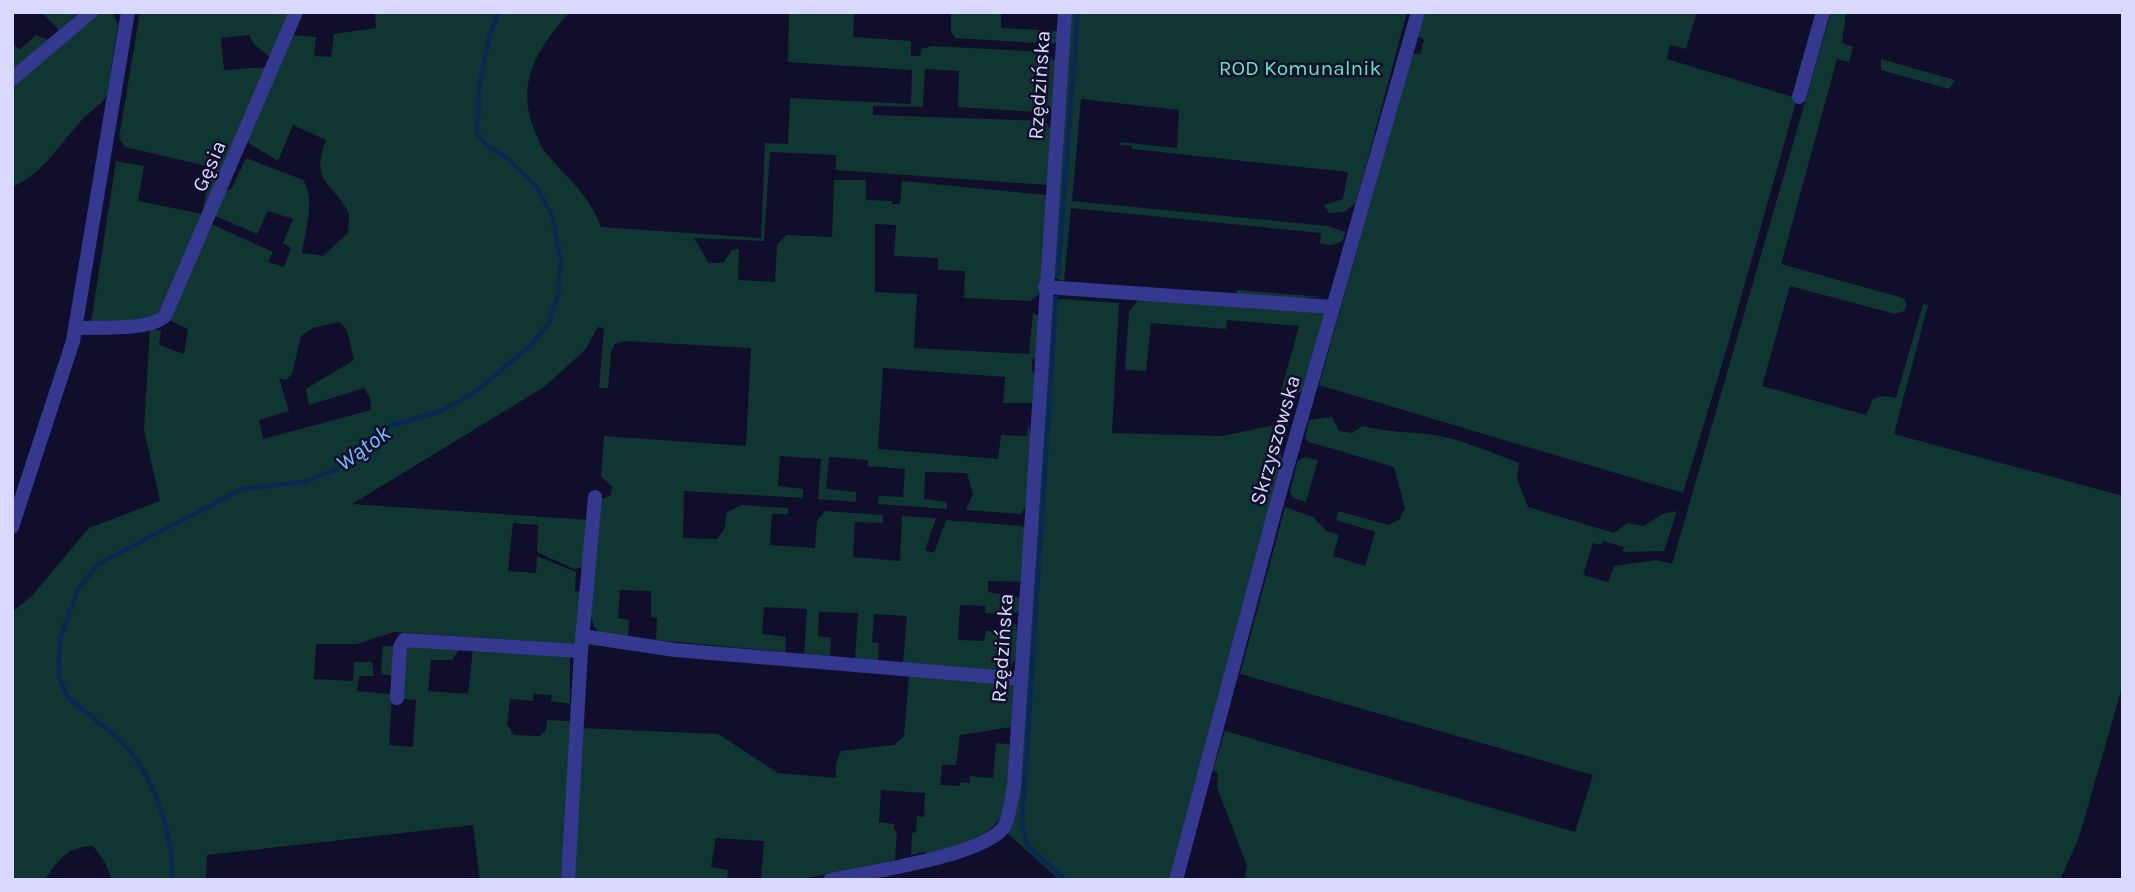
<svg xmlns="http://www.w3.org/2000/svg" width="2135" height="892" viewBox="0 0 2135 892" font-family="Karla,sans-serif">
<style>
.green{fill:#103632;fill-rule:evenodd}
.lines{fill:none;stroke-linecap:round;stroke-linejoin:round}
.stream{stroke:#072852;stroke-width:4.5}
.minor{stroke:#34388f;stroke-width:14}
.labels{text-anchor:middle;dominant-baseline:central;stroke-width:5;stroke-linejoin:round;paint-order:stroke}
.park-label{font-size:21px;fill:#56edbb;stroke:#100e2b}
.street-label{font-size:21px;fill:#d9d8ff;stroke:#100e2b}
.water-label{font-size:23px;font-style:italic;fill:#66c5ff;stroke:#100e2b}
</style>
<rect width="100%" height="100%" fill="#100e2b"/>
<path class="green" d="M41,12H79L59,30Z
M97,12H112L118,24L107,95C101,106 88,112 80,122C58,146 43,174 12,187V86Z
M140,12H292L271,58L254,44L249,35L221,38L224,70L269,67L157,319L91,323L116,161L144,166L138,201L202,214L211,167L125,147L119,138Z
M394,12H570C539,45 515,83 534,129C538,137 540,147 546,153C567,178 590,196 601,227L761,238L765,143L788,144L790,98L911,104L912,70L788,62L789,12H854L853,37L911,41V56H920L921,49L932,46L1047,52L1057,64L1054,113L958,107L959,71L925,69L923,107L873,106V115L1045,121L1052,131L1048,185L836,170V155L770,152L764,241L694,238L709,263H723L732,250L739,249L738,280L775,282L777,245L786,235L832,237L834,180H866V200L892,201V204H900L902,181L1045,195L1047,199L1041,293L1030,301L964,298L965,271L938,270V258L894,256L896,225L875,224V292L917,294L914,348L1029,354L1033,313L1039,316L1037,357L1032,360V370L1036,376L1035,403H1003L1005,377L883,368L878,449L998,459L1001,435L1027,436L1028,426C1037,441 1034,502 1020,514L966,510L973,494L967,473L925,472L924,499L947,502V509L878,504L879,496L903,497L905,469L868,466V460L829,457L826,489L856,492V502L818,499L821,459L780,456L778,486L803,489V498L684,491L683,538L717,539L724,530L727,512L742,505L788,508V514H772L770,545L815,548L817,521L825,511L883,515V523L855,522L853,557L900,561L902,516L936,518L925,550L934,553L946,520L1021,526L1027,529L1024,582L988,581V592L1022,598L1021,611L1011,614L985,613V606L960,605L958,640L984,641L986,631L1003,632L1010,623L1016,624C1017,636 1021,651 1014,661C1002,681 925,666 903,663L907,616L874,614L872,642L879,644L878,661L855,659L858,613L819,612L818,636L831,638L830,656L804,654L807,609L764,607L762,634L786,637L785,652L656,640L657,618L651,617V591L620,590L618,618L629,620L628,638L603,636L594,627L591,616L599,500L611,495L612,487L601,476L604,436L746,446L751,348L625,341L615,344L611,352L608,388H599L604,328L598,327L585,350L544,387L352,504L590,520L586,567L574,569L537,552L538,525L513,523L508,571L536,573L537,556L576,572L575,591L583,592L577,644L394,632L357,644H316L314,679L353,681L354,662H372L374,676H359L357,691L390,694L392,676L381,674L383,646H395L389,745L413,747L416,700L402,699L407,645L461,647L452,660H431L428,691L468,694L473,648L570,655V704L551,701L552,695L533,694V701L510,699L507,724L514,735L540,736L546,730L547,720L569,721L571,726L563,880H480L473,825L207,855L206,880H112L105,862L93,846C66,847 60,859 45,879L12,880V612L31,597L89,528L160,501L144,430L150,328L161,331L159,345L184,354L188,329L169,320L208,226L213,225L273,252L268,262L284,267L291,248L283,243L293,219L268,211L257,234L213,215L225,191L232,188L246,158L303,180C316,199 305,231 302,253L323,256L348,233L349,213C331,180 310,183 326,140L293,125L278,161L247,142L293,35L316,37L314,56L331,57L334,34L376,28L375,14ZM339,322L347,330L354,360L306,389L309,405L364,388L370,398L371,410L263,439L259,420L289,411L279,378L286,380L292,374L301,336L313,328Z
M951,12H1001V28L1060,31L1059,41L1053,44L955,38L951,32Z
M1068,12H1407L1356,203L1344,212L1329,213L1324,205L1343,199L1348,172L1132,149V146L1120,145V142L1177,148L1179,110L1081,99L1072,201L1328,226L1345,232L1343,240C1335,246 1329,246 1320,243L1321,233L1071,208L1064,282L1054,277Z
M1425,12H1697L1686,49L1670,45L1667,59L1797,98L1726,351L1683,493L1319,385L1412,54H1420L1424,40L1418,36Z
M1831,12H1846L1842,43L1853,47L1849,62L1837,59L1781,264L1903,298L1907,305L1904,311L1895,314L1790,286L1762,386L1866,415L1873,399L1883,396L1896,398L1923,304L1928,305L1894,434L2123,496V684L2079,837L2060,880H1244L1247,866L1217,787L1218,774L1213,770L1225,731L1575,832L1593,775L1240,674L1285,507L1313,517L1327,531L1339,535L1333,556L1365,566L1375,532L1336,520L1338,511L1388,525L1399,520L1405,508L1394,467L1309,442L1305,438L1309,420L1332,417L1339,431L1352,433L1363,426C1387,433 1410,431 1434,435C1464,440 1492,453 1519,463L1517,479L1528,507L1614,533L1627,523L1644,526L1662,514L1677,511L1664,551L1623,552L1624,547L1603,541L1601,545L1593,543L1583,575L1608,582L1614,566L1657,560L1672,564Z
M36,35L48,40L12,73V42L19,50Z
M1881,59L1955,80L1949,89L1881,70Z
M1237,290L1325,297L1271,299L1236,296Z
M1140,297L1318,311L1326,315L1302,391L1296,395H1280L1299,326L1227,320L1226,329L1151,323L1146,371L1125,370L1129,312Z
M1063,299L1119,303L1112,433L1222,436L1284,423L1291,412L1280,453L1285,465L1170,880H1060L1008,834L1012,826L1053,300Z
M1305,457L1318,460L1306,502L1293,498L1290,491L1298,460Z
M909,675L1017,684L1011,727L960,735L956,765H942L940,785L960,786V782L970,783V776L993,778L996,743L1008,744L1013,749C1001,833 1009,828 927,855L925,852L911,855L912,833L916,832L917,816L924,817L925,793L881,790L879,822L894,824V830L897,831L895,860L798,880H761L764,841L716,838L711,867L728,870L727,880H574L581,728L718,734L778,773L836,778V763L841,751L894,745L904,736Z"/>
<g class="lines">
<path class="stream" d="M1058,274L1078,12
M1056,298L1022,825L1027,845L1066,880
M172,880C174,839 156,783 130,751C113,730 87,715 68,697L58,676L60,639L77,591L98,564L242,489L303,482L336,470L392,425L439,412L474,393L532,344L549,323L558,295L561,260L551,213L536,186L507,158L487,146L477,133L480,81L490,34L499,12"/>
<path class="minor" d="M12,79L91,12
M1799,97L1823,12
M1045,287L1333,307
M76,328C99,327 149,331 165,316L296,12
M12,527L73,341L128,12
M582,636L675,650L1021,679
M397,698L400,647L404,640L581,651
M568,880L581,651L595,497
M830,880C864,873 990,855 1005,825C1010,814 1011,799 1014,787L1065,12
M1176,880L1278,499L1418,12"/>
</g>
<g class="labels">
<g class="park-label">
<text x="1300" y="68">ROD Komunalnik</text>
</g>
<g class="street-label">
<text transform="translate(1039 85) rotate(-86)">Rzędzińska</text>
<text transform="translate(209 166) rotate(-66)">Gęsia</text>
<text transform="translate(1275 440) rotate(-74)">Skrzyszowska</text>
<text transform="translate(1002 648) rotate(-86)">Rzędzińska</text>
</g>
<g class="water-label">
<text transform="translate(363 448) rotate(-36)">Wątok</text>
</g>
</g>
<rect width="2135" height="892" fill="none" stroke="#d9d8ff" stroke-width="28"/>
</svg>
